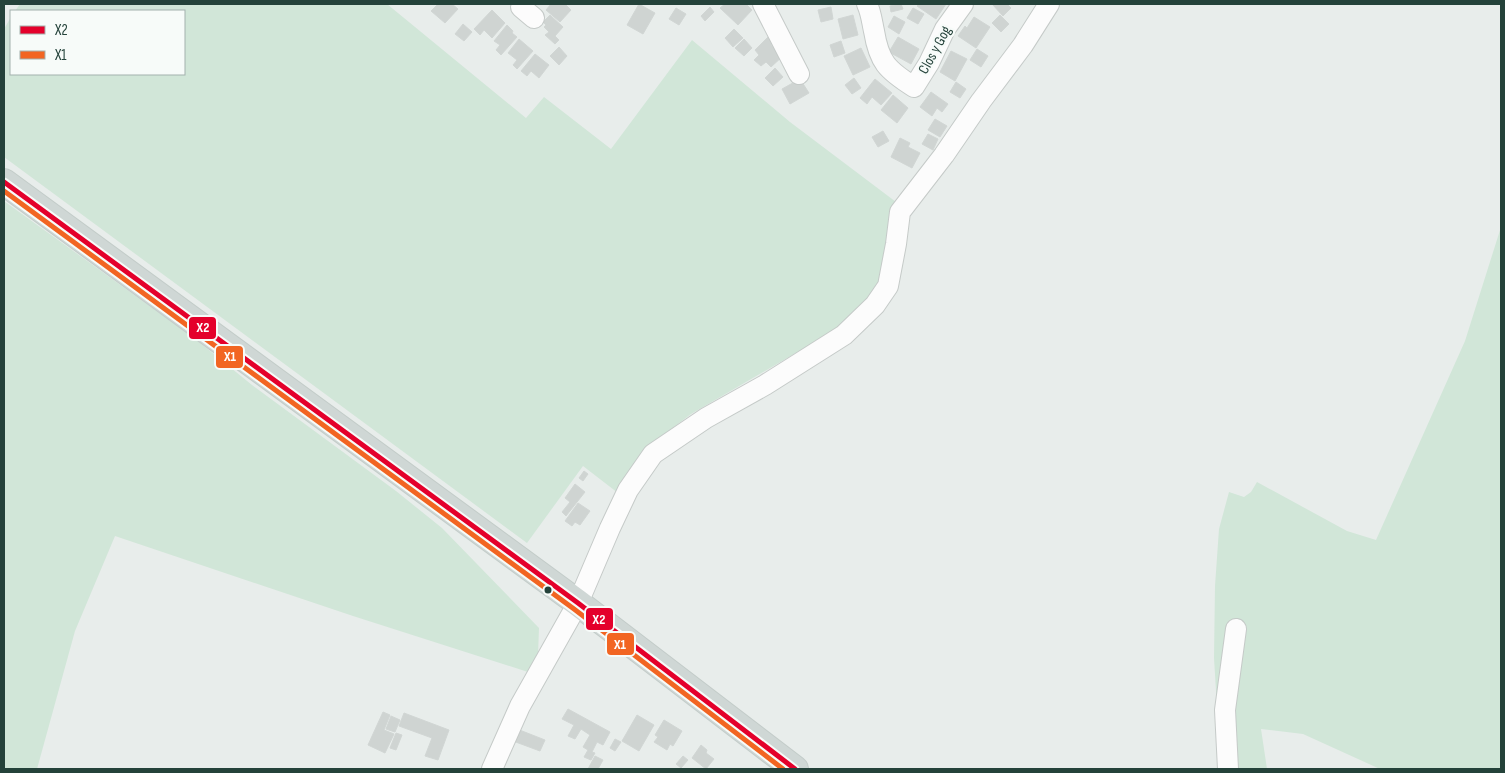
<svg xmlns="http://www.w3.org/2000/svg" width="1505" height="773" viewBox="0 0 1505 773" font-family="'Sofia Sans Condensed',sans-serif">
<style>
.green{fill:#d1e6d8}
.building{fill:#cfd4d2;stroke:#d1d6d4}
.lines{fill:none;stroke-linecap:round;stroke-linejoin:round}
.minor-casing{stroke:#c5cac8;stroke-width:22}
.major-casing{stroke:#c3ccc9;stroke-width:28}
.minor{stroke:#fcfcfc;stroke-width:20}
.major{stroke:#cfd7d5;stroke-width:26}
.bus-1-casing{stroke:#f7fbf9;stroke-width:9}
.bus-2-casing{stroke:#f7fbf9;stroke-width:9}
.bus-1{stroke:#e4002b;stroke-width:5}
.bus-2{stroke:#f26522;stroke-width:5}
.bus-dot{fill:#24423a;stroke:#f7fbf9;stroke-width:2}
.labels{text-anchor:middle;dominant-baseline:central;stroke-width:4.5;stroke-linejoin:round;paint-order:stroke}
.street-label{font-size:15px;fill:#24423a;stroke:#f7fbf9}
.line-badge{stroke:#f7fbf9;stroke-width:2}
.badge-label{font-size:14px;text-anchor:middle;font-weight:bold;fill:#fff}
</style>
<rect width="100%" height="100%" fill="#e8edeb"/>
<path class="green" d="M20,4H387L526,118L544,97L611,149L692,40L790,122L900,205L881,281L860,308L830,333L691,414L649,446L618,493L583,466L527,543L4,157V29L11,17V74H184V11H15Z
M4,201L194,338L252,385L396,491L442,528L539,628L538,655L528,672L353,616L115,536L75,631L37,769H4Z
M1501,227V769H1380L1303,734L1261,729L1267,769H1230L1218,724L1214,658L1215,586L1219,529L1229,492L1244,497L1251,492L1257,482L1347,531L1376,540L1465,341Z"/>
<path class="building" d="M438,4L441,5L442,4H452L458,9L445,23L431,11Z
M551,4H565L571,10L560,22L546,10Z
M639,4L655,13L643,34L627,25Z
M725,4H746L752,10L738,25L720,8Z
M899,4H901L903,9L891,12L890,6Z
M919,4H946L936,19L917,6Z
M992,4H1007L1011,8L1003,16Z
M710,7L714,12L705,21L701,16Z
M831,7L833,19L821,22L818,10Z
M676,8L686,14L679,25L669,19Z
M913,8L924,14L918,24L907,18Z
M492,10L505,23L492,38L484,30L480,35L474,29Z
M550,15L563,27L555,36L559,40L555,44L545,35L549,32L544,27L546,25L543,22Z
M853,15L858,35L843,39L838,19Z
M1000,15L1009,24L1001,32L992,23Z
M894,16L905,22L899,34L888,27Z
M974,17L990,27L976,48L958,36L965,26L967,28Z
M463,24L472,32L464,41L455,34Z
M507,25L513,31L512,33L517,37L501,55L496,50L500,45L494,41Z
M734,29L743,38L733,47L725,38Z
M768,37L773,43L771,45L777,51L784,55L771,67L766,62L761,66L754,60L759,55L755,50Z
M898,37L919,49L911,64L889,52Z
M519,39L533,51L517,69L513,65L517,60L508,53Z
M744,39L752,48L744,56L735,48Z
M841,41L845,53L834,57L830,45Z
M559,47L567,56L559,65L550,56Z
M861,48L870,67L853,75L844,56Z
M977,49L988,56L981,67L970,60Z
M951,51L967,59L955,81L940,72Z
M535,54L549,65L539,78L531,71L527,76L521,71Z
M775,68L783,77L773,86L765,78Z
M854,78L861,88L852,94L845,85Z
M800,79L809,93L790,104L782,89Z
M875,79L892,93L881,105L872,97L867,104L860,98Z
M956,82L966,89L960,98L950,92Z
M931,92L948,104L942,112L937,108L932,116L920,107Z
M893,95L908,108L897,123L881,110Z
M935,119L947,126L940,137L928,130Z
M883,131L889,141L878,147L872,137Z
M928,134L938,139L933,150L922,144Z
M900,138L910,143L908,147L920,153L912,168L891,157Z
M584,471L588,474L583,481L579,478Z
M575,484L585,492L566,516L562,512L570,502L565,498Z
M578,503L590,511L580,525L575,522L572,526L565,521Z
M568,709L610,732L603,745L597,742L592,752L595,753L591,760L584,757L588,750L583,747L590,735L581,729L575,739L568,736L574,725L562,719Z
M383,712L390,715L384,730L394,734L385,753L368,745Z
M404,713L449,730L438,760L425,756L432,738L399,726Z
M637,715L654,725L639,751L622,741Z
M391,716L400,720L395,732L386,729Z
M664,720L682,731L673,746L670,744L667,750L654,742L658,737L655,735Z
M517,729L545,740L540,751L513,741Z
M396,733L402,735L396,750L390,748Z
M615,739L621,742L615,751L610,748Z
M701,745L707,750L706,753L714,759L706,769L692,758Z
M595,756L603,760L598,769H588Z
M683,756L688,760L681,768L676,764Z"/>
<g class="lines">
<g class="minor-casing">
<path id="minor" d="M524,4L521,7L534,18
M763,4L799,74
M867,4C871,12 872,22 874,31C879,62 887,70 914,87L929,63L945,29L963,4
M492,769L520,706L578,603L610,528L628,490L653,454L706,418L765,385L844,335L875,305L888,286L896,244L900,212L944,155L981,101L1023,45L1049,4
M1228,769L1225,710L1236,629"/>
</g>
<g class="major-casing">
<path id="major" d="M4,182L578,603L795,769"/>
</g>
<use href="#minor" class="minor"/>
<use href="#major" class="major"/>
<g class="bus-1-casing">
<path id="bus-1" d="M4,182L578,603L795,769"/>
</g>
<g class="bus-2-casing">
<path id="bus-2" d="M4,191L574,609L783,769"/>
</g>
<use href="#bus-1" class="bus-1"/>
<use href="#bus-2" class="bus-2"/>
</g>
<circle class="bus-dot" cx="548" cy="590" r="4.5"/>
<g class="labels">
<g class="street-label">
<text transform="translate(935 50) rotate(-61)">Clos y Gog</text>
</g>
</g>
<g class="line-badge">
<rect x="188" y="316" width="29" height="24" rx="5" fill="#e4002b"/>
<rect x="215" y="345" width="29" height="24" rx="5" fill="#f26522"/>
<rect x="585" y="607" width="29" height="24" rx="5" fill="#e4002b"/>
<rect x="606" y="632" width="29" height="24" rx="5" fill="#f26522"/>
</g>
<g class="badge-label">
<text x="203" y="332">X2</text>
<text x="230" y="361">X1</text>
<text x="599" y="624">X2</text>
<text x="620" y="649">X1</text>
</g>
<rect width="1505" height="773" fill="none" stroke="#24423a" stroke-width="10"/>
<rect x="10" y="10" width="175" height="65" fill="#f7fbf9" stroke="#a3b1ad"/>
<rect x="20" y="26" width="25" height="8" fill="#e4002b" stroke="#a3b1ad"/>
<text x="55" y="35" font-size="15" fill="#24423a">X2</text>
<rect x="20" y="51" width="25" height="8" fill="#f26522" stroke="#a3b1ad"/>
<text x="55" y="60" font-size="15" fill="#24423a">X1</text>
</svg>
